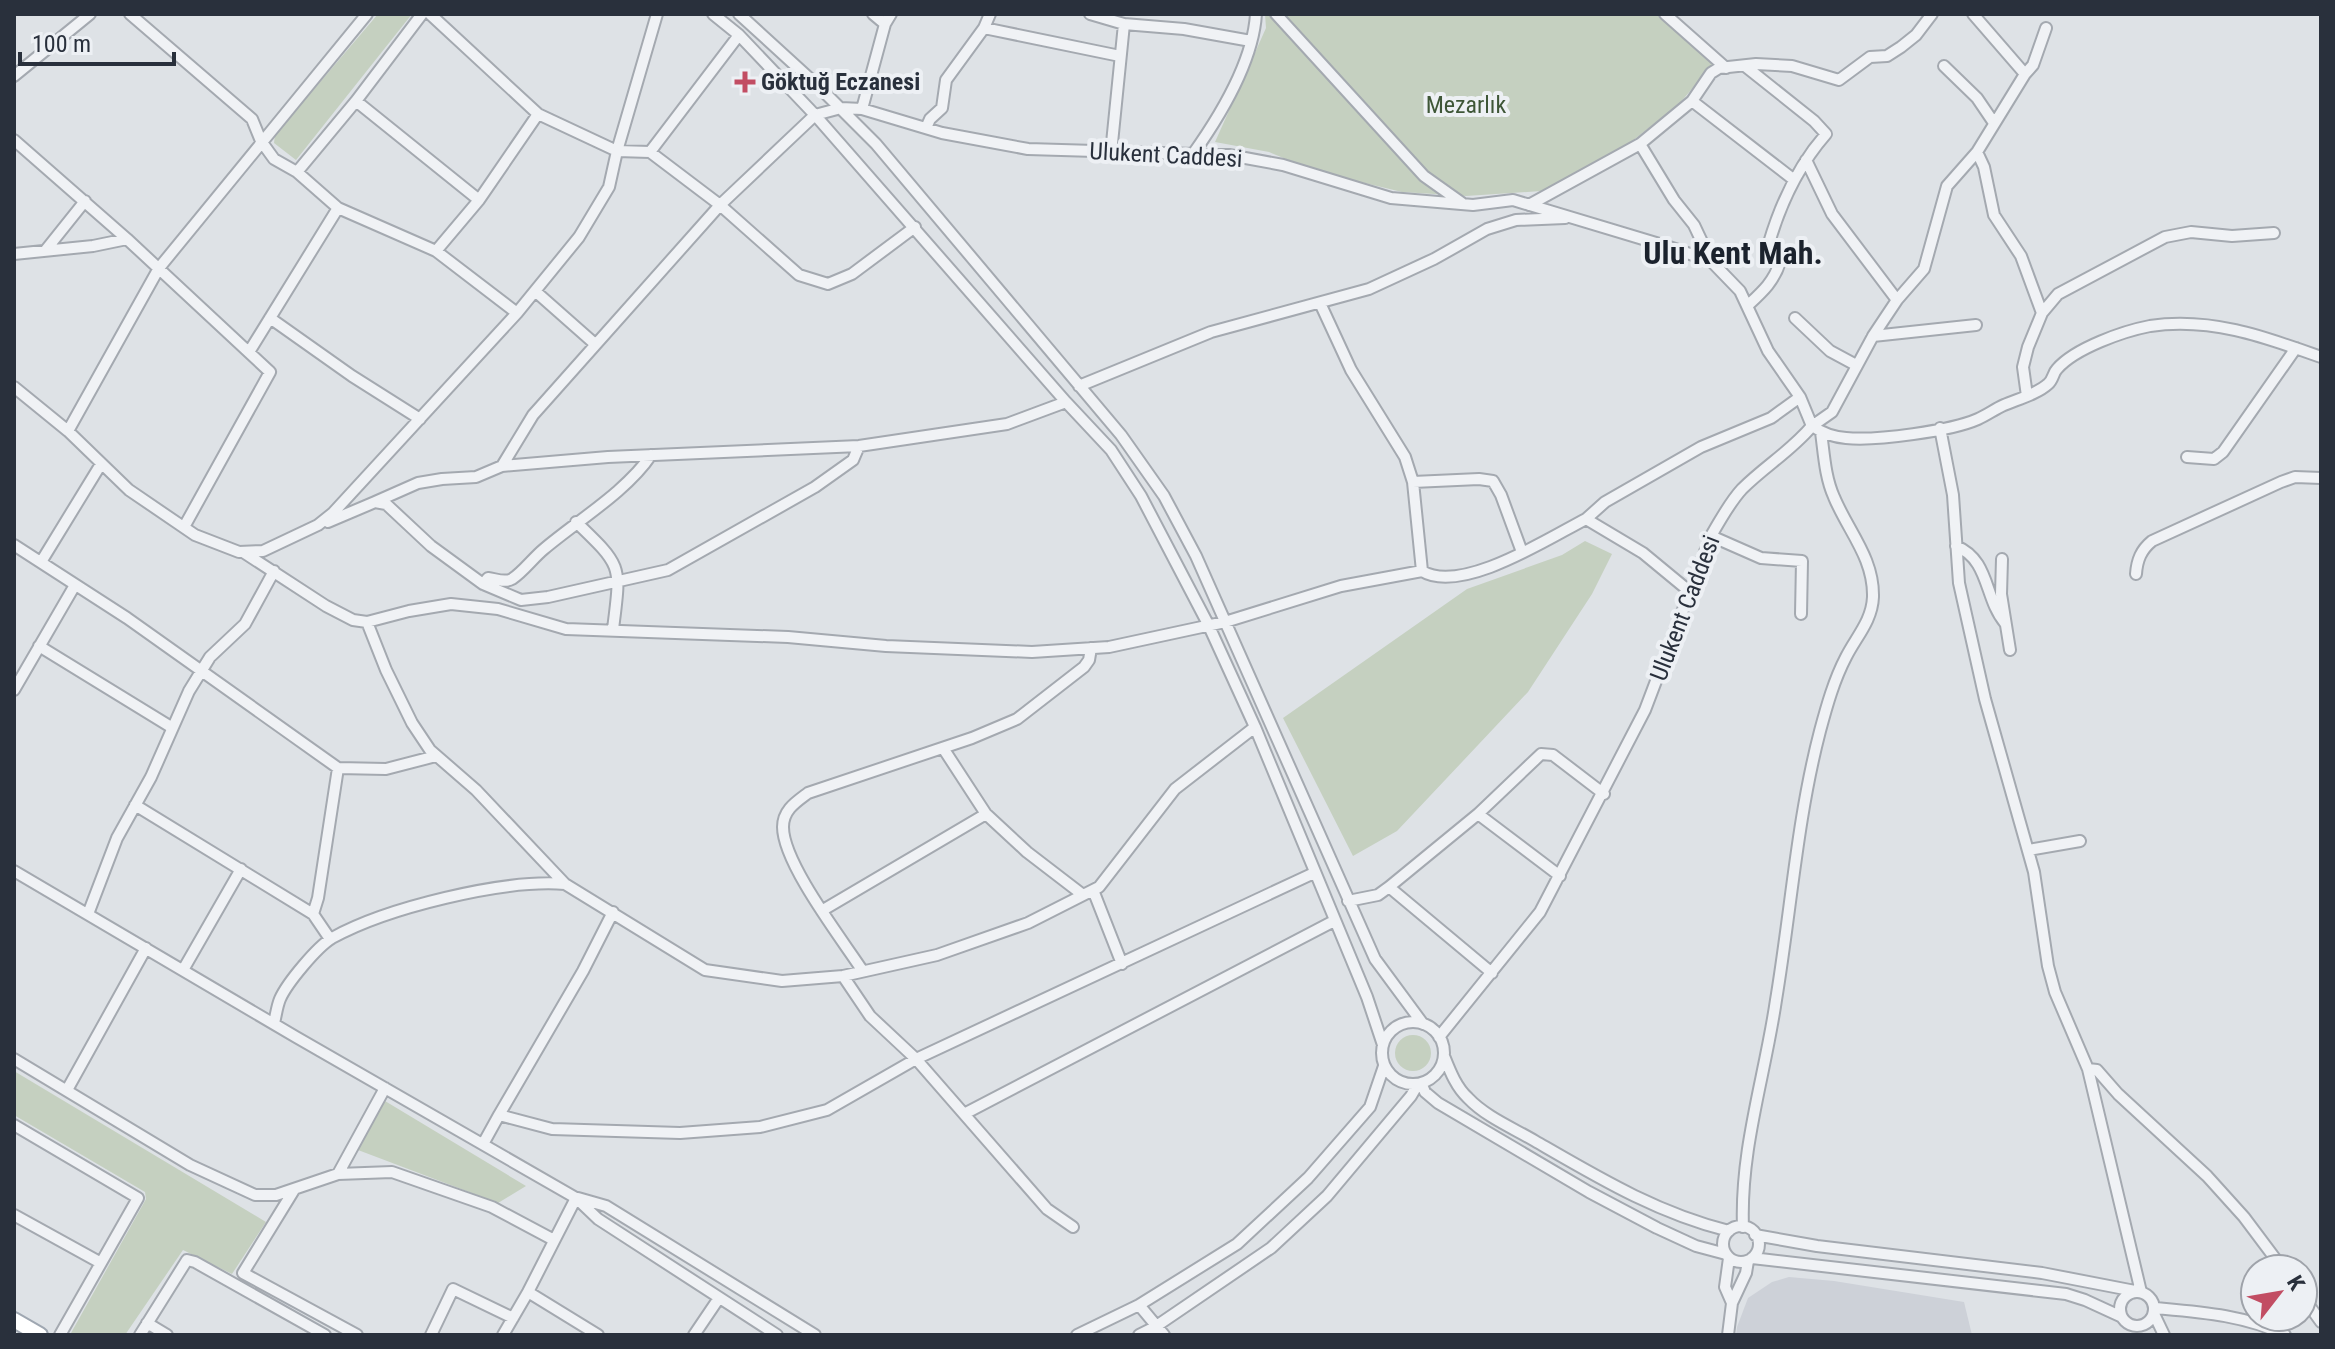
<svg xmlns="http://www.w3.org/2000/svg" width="2335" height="1349" viewBox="0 0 2335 1349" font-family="'Roboto Condensed',sans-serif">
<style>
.built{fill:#cdd1d8}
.green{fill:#c5d0c0}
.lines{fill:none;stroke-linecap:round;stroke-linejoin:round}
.minor-casing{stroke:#a4a9b0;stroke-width:14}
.major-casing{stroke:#9fa7b1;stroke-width:18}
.minor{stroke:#f0f2f5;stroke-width:10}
.major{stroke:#fff;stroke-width:14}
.poi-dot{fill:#c24d63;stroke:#edf0f4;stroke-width:3}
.labels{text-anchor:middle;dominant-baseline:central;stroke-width:8;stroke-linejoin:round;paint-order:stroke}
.poi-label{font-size:24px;font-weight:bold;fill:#29303c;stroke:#edf0f4;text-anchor:start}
.park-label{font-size:24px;fill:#3e5637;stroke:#edf0f4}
.street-label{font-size:24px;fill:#29303c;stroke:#edf0f4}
.district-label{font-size:32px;font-weight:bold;fill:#1b222d;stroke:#edf0f4}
</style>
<rect width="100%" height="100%" fill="#dee2e6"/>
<path class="built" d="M1789,1277L1834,1281L1964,1302L1972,1335H1736L1737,1327L1748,1298L1772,1282Z"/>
<path class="green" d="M378,14H412L296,160L274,143L275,135Z
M1265,14H1656L1673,24L1716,61L1679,104L1612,157L1541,191L1466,196L1402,192L1315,171L1269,152L1215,142L1266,28Z
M1585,541L1612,554L1592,594L1528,692L1397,831L1353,856L1283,718L1467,589L1562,555Z
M1395 1053a18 18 0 1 1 36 0a18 18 0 1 1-36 0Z
M14,1071L266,1222L232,1274L183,1250L125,1335H75L71,1333L146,1199L145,1192L14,1115Z
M385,1101L526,1186L498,1203L358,1150Z"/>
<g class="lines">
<g class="minor-casing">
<path id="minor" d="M130,14L252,119L261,141L274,159L297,172L338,208L436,251L517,313
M430,14L538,114L617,151L650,152L720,205L799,275L828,284L852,274L915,227
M713,14L739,35L815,115L1066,402L1111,450L1141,496L1208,624L1255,727L1367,997L1383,1045
M739,14L820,88L876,144L1121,435L1164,496L1196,556L1375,959L1423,1024
M873,14L885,24
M1090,14L1124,24L1184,29L1251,41
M1276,14L1424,176L1462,203
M1665,14L1726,68
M1973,14L2025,74L1977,152L1947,186L1924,269L1897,300L1873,336L1832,412L1812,426C1822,433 1834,437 1846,438C1876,441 1951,431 1978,419C1987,415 1995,409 2004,405C2018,399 2037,394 2048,384C2053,380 2053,373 2057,369C2075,348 2124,331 2150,326C2211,317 2265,337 2321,357
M984,28L1120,56
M1745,66L1814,121L1826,134C1798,166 1781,202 1769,243L1780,262C1774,282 1761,293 1747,306
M1944,66L1977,98L1994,123
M2025,74L2033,65L2046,28
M14,76L90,14
M356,101L479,200
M1692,101L1793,179
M862,109L885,24L891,14
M926,128L930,119L942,108L946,80L984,28L990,14
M14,140L127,239L270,372L184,527
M1640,144L1674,200L1694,225L1711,261
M650,152L739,35
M1977,152L1984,167L1994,215L2021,256L2042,313
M1111,153L1124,24
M1193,154C1220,116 1253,62 1256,14
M1806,160L1832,214L1897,300
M297,172L356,101L422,14
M1529,205L1640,144L1692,101L1711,73L1719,68L1756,64L1792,66L1839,80L1870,57L1887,56L1901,47L1916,35L1932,14
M45,251L85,201
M436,251L479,200L538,114
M14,254L93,246L127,239
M535,291L595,344
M1320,303L1351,370L1405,457L1413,482L1422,571
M270,318L352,376L420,419
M1795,318L1830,351L1856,365
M1873,336L1976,325
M249,352L338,208
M1079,386L1211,332L1369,289L1434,259L1487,229L1516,220L1565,218
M14,387L68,431L129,490L195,535L239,552L263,551L318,525L333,513L517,313L579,237L609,187L617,151L657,14
M2027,396L2023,367L2028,347L2042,313L2058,294L2165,237L2191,232L2232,236L2274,233
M1940,428L1953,495L1959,583L1985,699L2034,872L2048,966L2055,992L2088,1069L2141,1292
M68,431L159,268L367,14
M2187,457L2214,459L2223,452L2296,348
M502,466L608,457L859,446L1007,424L1066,402
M1413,482L1479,479L1493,481L1501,495L1522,552
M375,502L418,483L442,479L476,477L502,466L533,415L720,205L815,115L841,108L862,109L942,133L1028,149L1229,155L1283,165L1391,198L1473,205L1513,200L1666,246L1711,261L1740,291L1768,351L1800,397L1812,426C1791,451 1765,466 1742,489C1730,502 1720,520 1711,536L1645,710L1540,912L1439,1037
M1586,519L1605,502L1701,447L1771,418L1800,397
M328,522L375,502L386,504L431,546L483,584L521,600L548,597L668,570L815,487L853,460L859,446
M576,522C623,567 621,565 613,629
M1711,536L1761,558L1802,561L1801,614
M14,545L127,618L338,768L386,769L436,756
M1956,546C1990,560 1984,598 2005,623
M243,552L326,606L353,620L367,622L409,611L451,604L498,609L566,629L788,637L886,646L1032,652L1109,647L1225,622L1341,586L1422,571C1461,595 1549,538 1586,519L1643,553L1689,591
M2002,559L2001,594L2010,650
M41,562L101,464
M2136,574C2137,560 2141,550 2152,541L2281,482L2295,477L2321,478
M483,584L488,578C496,579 505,583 512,579C523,572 533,558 544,549C577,521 627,491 651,455
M367,622L386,670L412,723L430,750L476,790L565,884
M39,646L171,727
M14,690L75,585
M943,748L986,814L1027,852L1083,895
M135,805L313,914L330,939
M1478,814L1560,876
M2028,850L2080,841
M14,871L296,1037L576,1198L598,1219L777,1335
M1389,887L1492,973
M1093,890L1122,964
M1348,901L1378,895L1389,887L1478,814L1541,754L1553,755L1604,794
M823,910L986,814
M88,914L117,838L151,777L189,691L210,657L245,624L274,571
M313,914L318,898L338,768
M183,970L241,869
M862,970C841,938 783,863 783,827C783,810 796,802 808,793L972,738L1017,719L1084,667L1089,660L1091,648
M843,976L870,1016L916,1059L1047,1209L1073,1227
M1382 1053a31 31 0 1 1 62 0a31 31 0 1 1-62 0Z
M274,1023C276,1015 277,1006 280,999C287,983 317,947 332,938C386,908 503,879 565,884L705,970L782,981L843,976L937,955L1028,923L1099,887L1175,789L1255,727
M1444,1056C1450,1071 1456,1087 1468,1098C1486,1117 1513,1128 1535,1141C1599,1178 1657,1213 1729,1231
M14,1059L190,1165L255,1195H276L338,1174L392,1172L492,1207L554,1240
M2088,1069L2097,1070L2118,1094L2207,1176L2244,1217L2283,1269
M1421,1083L1425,1092L1438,1103L1589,1192L1657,1228L1696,1246L1726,1254
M67,1090L146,948
M966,1113L1334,921
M499,1115L583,971L613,912
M14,1125L138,1198L60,1335
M483,1144L499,1115L552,1129L680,1133L760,1127L827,1110L916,1059L1314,873
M338,1174L385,1088
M294,1190L243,1273L357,1335
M578,1198L606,1206L815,1335
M14,1215L101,1263
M1723 1244a18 18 0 1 1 36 0a18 18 0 1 1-36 0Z
M1743,1227C1740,1149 1765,1076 1776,1000C1791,910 1797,819 1820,731C1827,705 1834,680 1846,657C1856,637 1872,621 1873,597C1874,558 1848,531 1834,497C1825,477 1824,454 1821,432
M1755,1235L1817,1246L2042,1273L2135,1291
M1729,1258L1725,1287L1732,1303
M1752,1258L2066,1294L2085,1300L2122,1317
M2120 1309a17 17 0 1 1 34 0a17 17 0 1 1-34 0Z
M528,1292L598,1335
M2303,1297L2321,1322
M1139,1305L1164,1335
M2155,1308C2199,1312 2245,1315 2285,1335
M2154,1314L2164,1335
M147,1323L167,1335
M140,1335L187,1260L195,1262L325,1335
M431,1335L453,1289L513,1318
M503,1335L528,1292L576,1198
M694,1335L719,1298
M1077,1335L1139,1305L1237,1244L1308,1178L1370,1107L1384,1066
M1139,1335L1155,1327L1271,1248L1327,1196L1411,1096L1418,1084
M1728,1335L1732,1303L1746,1273L1748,1261"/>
</g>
<g class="major-casing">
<path id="major" d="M14,1320L40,1335"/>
</g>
<use href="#minor" class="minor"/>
<use href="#major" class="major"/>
</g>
<path class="poi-dot" d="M741 70h8v8h8v8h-8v8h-8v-8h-8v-8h8z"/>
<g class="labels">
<g class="poi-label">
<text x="761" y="82">Göktuğ Eczanesi</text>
</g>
<g class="park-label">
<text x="1466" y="105">Mezarlık</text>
</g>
<g class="street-label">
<text transform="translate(1166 155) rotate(3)">Ulukent Caddesi</text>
<text transform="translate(1685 608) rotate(-69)">Ulukent Caddesi</text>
</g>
<g class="district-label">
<text x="1733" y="253">Ulu Kent Mah.</text>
</g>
</g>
<rect width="2335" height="1349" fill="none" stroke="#29303c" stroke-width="32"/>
<g transform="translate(2279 1293) rotate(59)"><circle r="38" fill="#edf0f4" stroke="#9fa3aa" stroke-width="2"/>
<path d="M0-6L14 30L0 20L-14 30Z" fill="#c24d63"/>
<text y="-12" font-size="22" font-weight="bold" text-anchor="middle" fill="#29303c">K</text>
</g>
<path d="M20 52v12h154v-12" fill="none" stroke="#29303c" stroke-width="4"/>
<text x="32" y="52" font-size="24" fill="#29303c" stroke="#edf0f4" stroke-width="6" paint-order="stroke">100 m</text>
</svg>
